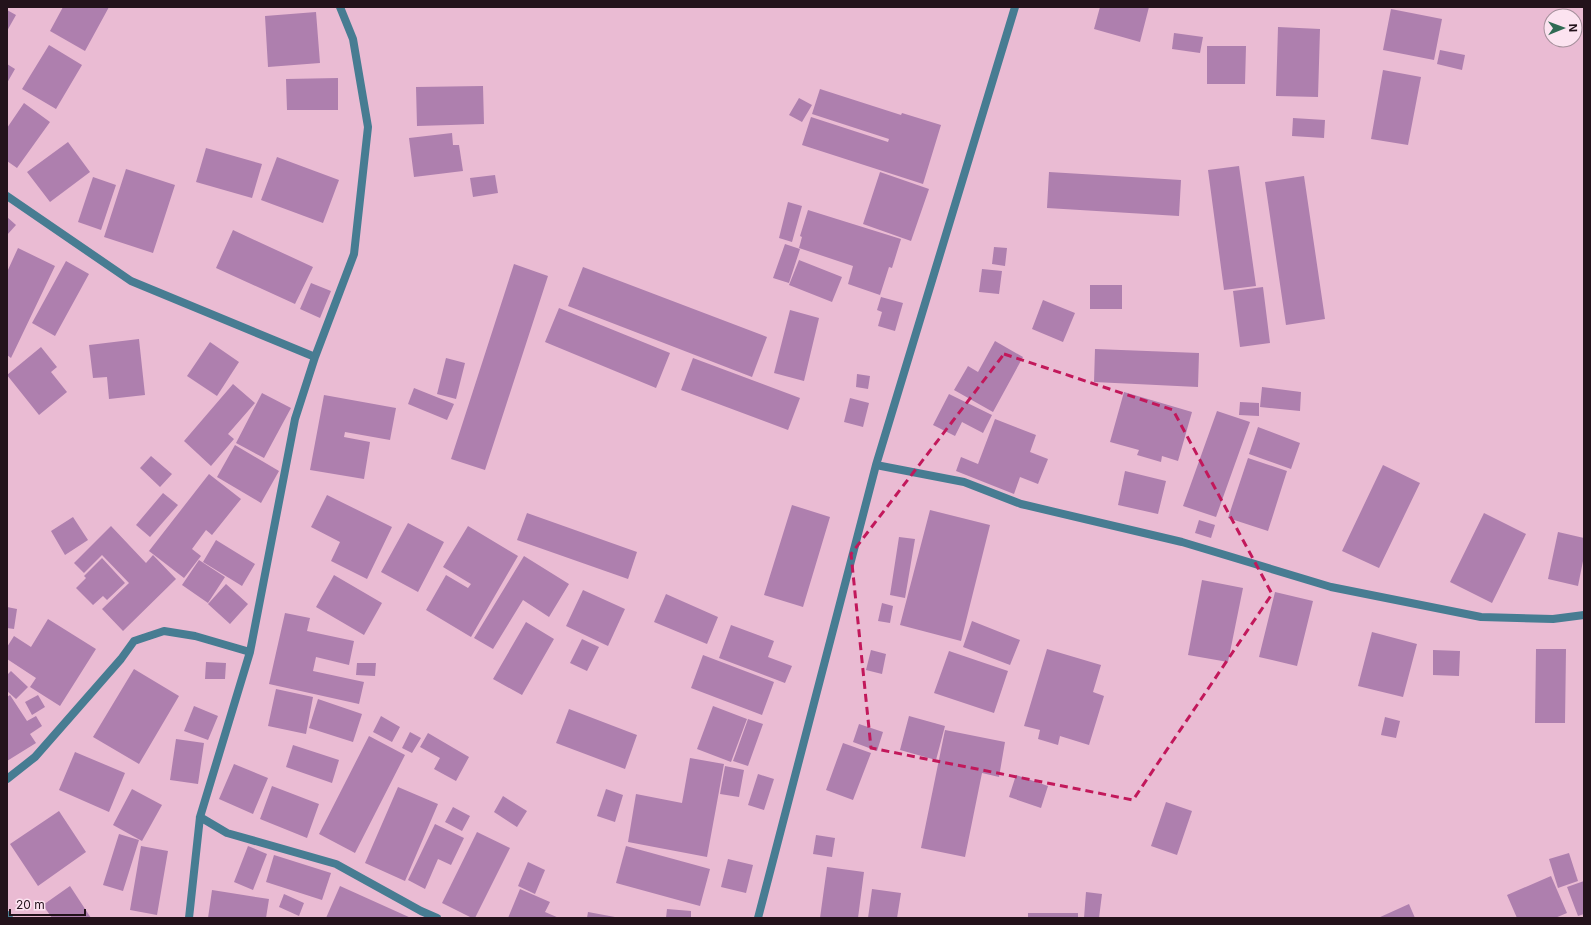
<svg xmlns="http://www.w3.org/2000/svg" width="1591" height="925" viewBox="0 0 1591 925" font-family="Inter,sans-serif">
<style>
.building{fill:#ae7fae}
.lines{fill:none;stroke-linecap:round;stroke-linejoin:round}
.street{stroke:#477c92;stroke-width:8}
.marked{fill:none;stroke:#c2185b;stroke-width:3;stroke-dasharray:8 5;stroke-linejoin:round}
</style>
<rect width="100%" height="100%" fill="#eabbd3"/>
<path class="building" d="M63,7H109L85,51L50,31Z
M1100,7H1149L1140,42L1094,29Z
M1391,9L1442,19L1434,60L1383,50Z
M7,10L16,15L7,31Z
M316,12L320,63L268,67L265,16Z
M1278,27L1320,29L1318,97L1276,96Z
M1174,33L1203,37L1200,53L1172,49Z
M49,45L82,65L56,109L22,89Z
M1207,46H1246L1245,84H1207Z
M1440,50L1465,55L1462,70L1437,64Z
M7,64L15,69L7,83Z
M1383,70L1421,77L1408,145L1371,139Z
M338,78V110H287L286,79Z
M483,86L484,124L417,126L416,87Z
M820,89L901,115L902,113L941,125L923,184L802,145L811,117L888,142L889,139L812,114Z
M799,98L812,105L802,122L789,115Z
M24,103L50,122L17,168L7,161V128Z
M1293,118L1325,120L1324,138L1292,136Z
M452,133L453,145H459L463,171L414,177L409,138Z
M68,142L90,172L50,202L27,172Z
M206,148L262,164L252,198L196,182Z
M277,157L339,180L323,223L261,200Z
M1239,166L1256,286L1224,290L1208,170Z
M126,169L175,185L153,253L104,237Z
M880,172L929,189L911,241L863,224Z
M1049,172L1181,180L1179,216L1047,208Z
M495,175L498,193L473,197L470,178Z
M1304,176L1325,319L1286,325L1265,182Z
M93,177L116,185L101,230L78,222Z
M788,202L802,206L792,242L779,238Z
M808,210L901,239L892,268L889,267L880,295L848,284L853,266L799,248L802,237L800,236Z
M7,217L16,225L7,235Z
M233,230L313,267L295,304L216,268Z
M785,244L800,249L789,283L773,278Z
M994,247L1007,248L1005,266L992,264Z
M18,248L55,266L11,358L7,355V272Z
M799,260L842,277L832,302L789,285Z
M66,261L89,274L55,336L32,323Z
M514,264L548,276L485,470L451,459Z
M583,267L767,337L752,377L568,306Z
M982,269L1002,271L999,294L979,292Z
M311,283L331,291L320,318L300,309Z
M1090,285H1122V309H1090Z
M1263,287L1270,343L1240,347L1233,291Z
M881,297L903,303L895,331L878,326L882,312L877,310Z
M1043,300L1075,313L1063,342L1032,329Z
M559,308L670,353L656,388L545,342Z
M790,310L819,318L804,381L774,373Z
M139,339L145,395L109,399L107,377L93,378L89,345Z
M995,341L1023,357L993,412L954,390L968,366L978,372Z
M210,342L239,362L217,396L187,376Z
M41,347L57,367L51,372L67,392L39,415L7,375Z
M1095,349L1199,353L1198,387L1094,382Z
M446,358L465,363L456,399L437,394Z
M693,358L800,398L788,430L681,390Z
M857,374L870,376L868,389L856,387Z
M233,384L255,403L228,434L234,439L211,466L184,441Z
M1262,387L1301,392L1300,411L1260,407Z
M414,388L454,404L447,420L408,404Z
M1124,392L1192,412L1178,461L1162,456L1161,462L1137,455L1139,450L1110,442Z
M262,393L291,408L264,458L236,443Z
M949,394L992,415L983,433L962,422L955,436L933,425Z
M324,395L396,408L390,440L345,432L344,437L370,442L364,479L310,470Z
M850,398L869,403L863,427L844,422Z
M1240,402L1259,403V416L1239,415Z
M1217,411L1250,422L1216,517L1183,506Z
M995,419L1036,435L1030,452L1048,459L1038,484L1020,477L1014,494L956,471L961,457L978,464Z
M1258,427L1300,443L1291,469L1249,454Z
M235,445L279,471L261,503L217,477Z
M151,456L172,474L160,487L140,468Z
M1248,458L1287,471L1268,531L1228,518Z
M1383,465L1420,483L1379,568L1342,551Z
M1125,471L1166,481L1158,514L1118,505Z
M209,474L241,499L212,535L206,530L192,549L201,556L184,578L149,551Z
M163,493L178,505L150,537L136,525Z
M327,495L392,527L367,579L331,561L340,542L311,527Z
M792,505L830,517L803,607L764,595Z
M930,510L990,525L961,641L900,625Z
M527,513L637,552L628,579L517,540Z
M1484,513L1526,534L1492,603L1450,582Z
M73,517L88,540L65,555L51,531Z
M1199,520L1215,525L1211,538L1195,533Z
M408,523L444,542L418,592L381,572Z
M111,526L146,563L153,555L176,579L123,631L102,609L129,583L102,555L84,573L74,563Z
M468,526L518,556L471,637L426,610L446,575L468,588L471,584L443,567Z
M1558,532L1584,538V556L1578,586L1548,579Z
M899,537L915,539L905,598L890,595Z
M216,540L255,564L242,586L203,562Z
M524,556L569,584L549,617L523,600L493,649L474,638Z
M102,558L125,583L107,600L103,596L93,605L76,588L86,578L84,576Z
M199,560L225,577L208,603L182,585Z
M334,575L382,603L364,635L316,607Z
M1202,580L1243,588L1228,662L1188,655Z
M226,584L248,604L230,624L208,604Z
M583,590L625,609L608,646L566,626Z
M1275,592L1313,601L1297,666L1259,657Z
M666,594L718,617L707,644L654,622Z
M882,603L893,606L890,623L878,621Z
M7,607L17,609L14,629L7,628Z
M285,613L310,618L307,631L354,641L349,665L316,657L313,671L364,682L359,704L269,684Z
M48,619L96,649L60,706L30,687L36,678L7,659V647L14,636L31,647Z
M972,621L1020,640L1010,665L963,647Z
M526,622L554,639L522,695L493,679Z
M731,625L774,641L768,657L792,666L785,683L719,658Z
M1372,632L1417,644L1403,697L1358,686Z
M582,639L599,647L587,671L570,663Z
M1047,649L1101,665L1093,692L1104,696L1089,745L1060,736L1058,745L1038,739L1040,730L1024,726Z
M1536,649H1566L1565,723H1535Z
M871,650L886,654L882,674L866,670Z
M1433,650L1460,651L1459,676L1433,675Z
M949,651L1008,671L994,713L934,693Z
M703,655L774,682L762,715L691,688Z
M206,662L226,663L225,679H205Z
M357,663H376L375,676L356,675Z
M134,669L179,696L139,764L93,737Z
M11,671L28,687L16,699L7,691V675Z
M276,689L313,697L306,734L268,726Z
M10,695L27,721L36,716L42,726L30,734L36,743L7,761V697Z
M38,695L45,707L32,715L25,702Z
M318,699L362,714L353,742L309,728Z
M194,706L218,716L208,740L184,731Z
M713,706L747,719L731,762L697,749Z
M569,709L637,735L625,769L556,743Z
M381,716L400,727L392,742L373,732Z
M909,716L945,726L936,760L900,750Z
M1385,717L1400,721L1396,738L1381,735Z
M748,719L763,724L748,766L733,761Z
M859,724L883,732L877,751L853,742Z
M945,730L1005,742L999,777L982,773L965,857L921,848Z
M410,732L421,738L412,753L402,748Z
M428,733L469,757L456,781L434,769L440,758L420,747Z
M369,736L405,755L355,853L319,834Z
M176,739L204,743L198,784L170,780Z
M843,743L871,753L853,800L826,790Z
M293,745L339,760L332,783L286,767Z
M75,752L125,773L109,812L59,790Z
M690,758L724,764L707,857L628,842L636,794L682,803Z
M234,764L268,778L253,814L219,799Z
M725,766L744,770L739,797L720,794Z
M758,774L774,779L764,810L748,805Z
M1016,775L1048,786L1041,808L1009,797Z
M272,786L319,804L307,838L260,819Z
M398,787L438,804L405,881L365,863Z
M132,789L162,805L142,841L113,825Z
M606,789L623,795L615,822L597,816Z
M503,796L527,811L517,827L494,812Z
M1166,802L1192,811L1177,855L1151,846Z
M453,807L470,816L462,831L445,822Z
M59,811L86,852L38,886L10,844Z
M435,824L464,838L451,865L438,859L425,889L408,880Z
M477,832L510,848L475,918H472L442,903Z
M119,834L139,840L123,891L103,885Z
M816,835L835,838L832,857L813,854Z
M141,846L168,851L157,915L130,910Z
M248,846L267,854L253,890L234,882Z
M626,846L710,869L700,906L616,883Z
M1569,853L1578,881L1558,888L1549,859Z
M274,855L331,873L322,900L266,882Z
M728,859L753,865L746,893L721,887Z
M528,862L545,870L535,894L518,886Z
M827,867L864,872L858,918H820Z
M1551,876L1567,913L1555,918H1517L1507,895Z
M1584,881V914L1578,916L1567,887Z
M70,886L91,918H52L43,905Z
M340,886L411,918H326Z
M520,889L550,902L545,912L559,918H508Z
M872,889L901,893L897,918H868Z
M212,890L269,899L266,918H208Z
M1086,892L1102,894L1099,918H1084Z
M284,894L304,903L299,916L279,907Z
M1409,904L1415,918H1378Z
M667,909L691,911V918H666Z
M588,912L615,917V918H587Z
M1028,913H1078V918H1028Z"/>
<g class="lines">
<path class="street" d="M7,196L131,281L315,357
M876,465L964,482L1021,504L1182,542L1331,587L1481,617L1553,619L1584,615
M7,779L35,757L121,659L134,641L164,631L195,636L250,652
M200,817L227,833L336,864L421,911L437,918
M7,915L9,918
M189,918L200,817L250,652L295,419L315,357L354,254L368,127L353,39L340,7
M758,918L876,465L1015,7"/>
</g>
<path class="marked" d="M1004,354L1173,410L1272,594L1133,800L871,748L851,554Z"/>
<rect width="1591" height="925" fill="none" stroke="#23121b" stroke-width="16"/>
<g transform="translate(1563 28) rotate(89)"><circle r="19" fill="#fce3f0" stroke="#a58f9b"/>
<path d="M0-3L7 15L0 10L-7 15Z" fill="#306b54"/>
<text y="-6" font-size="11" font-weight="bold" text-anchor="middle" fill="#23121b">N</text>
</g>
<path d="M10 909v6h75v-6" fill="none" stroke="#23121b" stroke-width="2"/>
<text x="16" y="909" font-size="12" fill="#23121b" stroke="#fce3f0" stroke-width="3" paint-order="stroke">20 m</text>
</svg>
